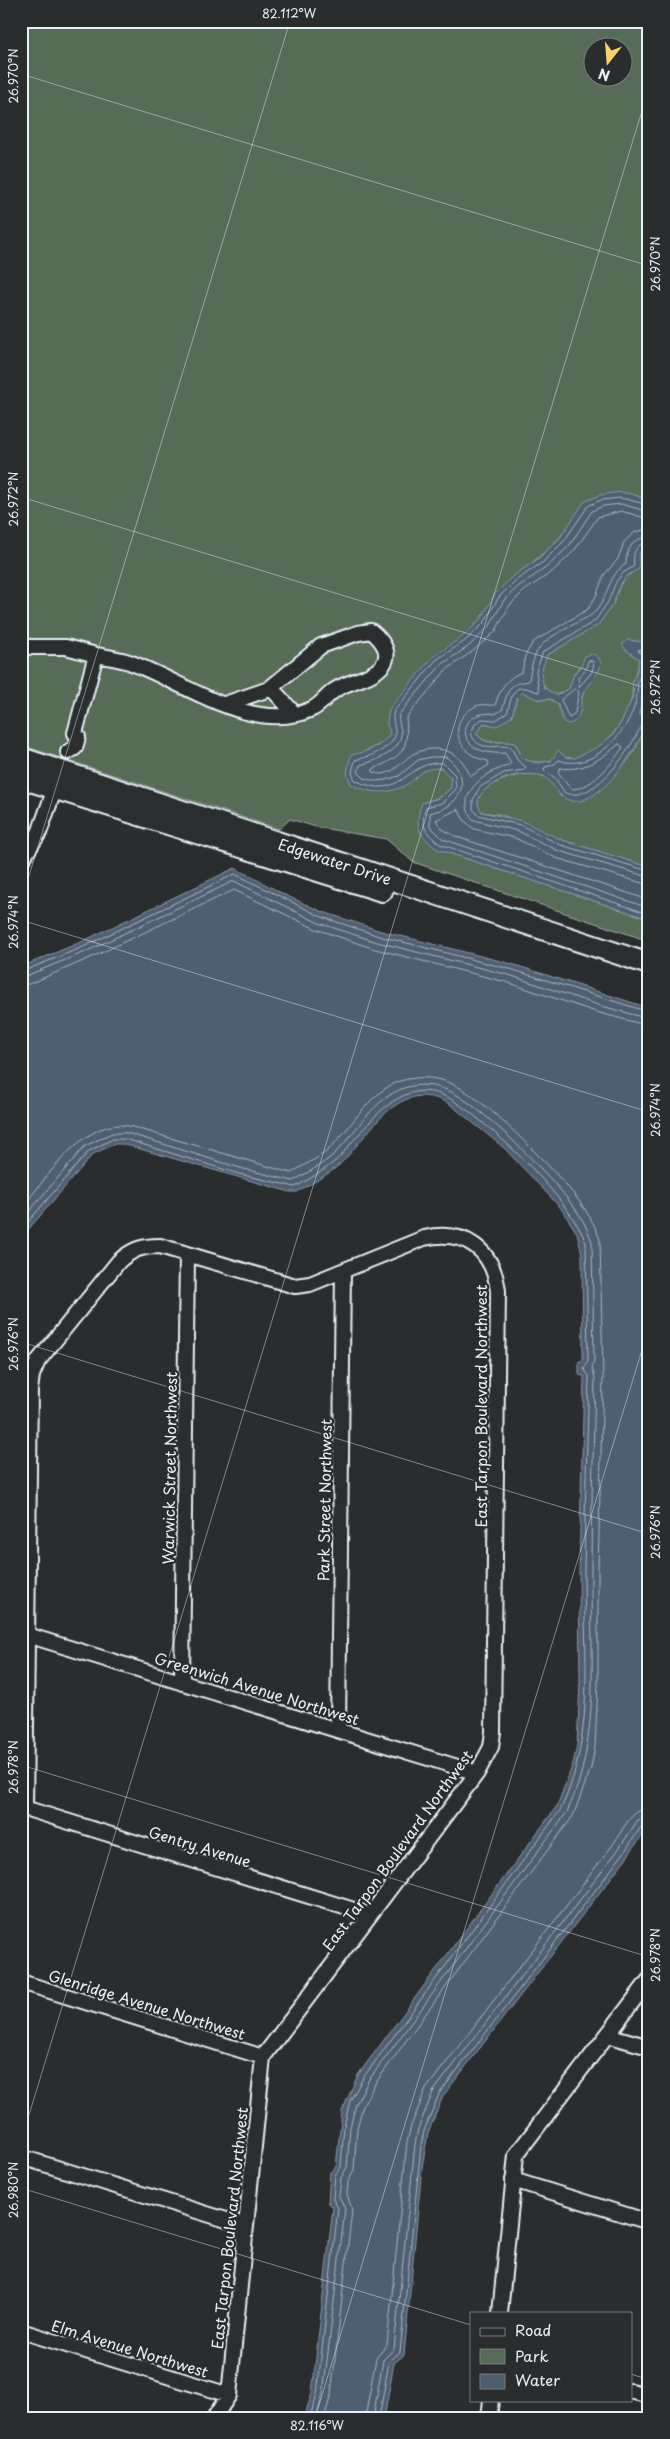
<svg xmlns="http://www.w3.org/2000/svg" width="670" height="2439" viewBox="0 0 670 2439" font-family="'Playpen Sans',sans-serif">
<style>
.green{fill:#576c57;stroke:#a0aea8;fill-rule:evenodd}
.water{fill:#4d5f6f;stroke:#8b99a6}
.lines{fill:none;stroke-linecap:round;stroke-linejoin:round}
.shore{stroke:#aab7c1;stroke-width:1}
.street-casing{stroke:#e8f1f8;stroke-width:18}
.secondary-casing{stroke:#e8f1f8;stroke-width:24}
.street{stroke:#2a2d2e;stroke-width:14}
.secondary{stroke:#2a2d2e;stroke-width:20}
.ticks{fill:none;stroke:#e8f1f8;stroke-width:1;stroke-opacity:0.45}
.labels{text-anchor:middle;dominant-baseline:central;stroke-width:4.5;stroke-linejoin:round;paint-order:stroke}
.street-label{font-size:15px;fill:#e8f1f8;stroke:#2a2d2e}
.neatline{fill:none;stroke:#e8f1f8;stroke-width:2}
.ticks-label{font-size:12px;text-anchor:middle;fill:#e8f1f8}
</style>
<rect width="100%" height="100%" fill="#2a2d2e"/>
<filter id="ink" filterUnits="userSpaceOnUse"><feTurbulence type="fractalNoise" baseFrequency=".02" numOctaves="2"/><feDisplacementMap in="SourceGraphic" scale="10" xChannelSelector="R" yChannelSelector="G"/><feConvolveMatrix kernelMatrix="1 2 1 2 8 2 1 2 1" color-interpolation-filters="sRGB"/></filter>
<g filter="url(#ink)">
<path class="green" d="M21,21H649V319L643,337L649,381V501L635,495L584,502C566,535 543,556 512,577L386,741L362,753L415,778C423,769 429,768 441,768C467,788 441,797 422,803L420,832L437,849L649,919V941L413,862L386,839L316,827L290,819L279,829L21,745ZM592,48H622V78H592Z
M644,548H649V643L628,640L626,650L639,659C639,667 635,672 633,681C632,687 633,694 631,700C626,723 599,755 575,758C571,759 567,757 563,758C549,760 536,766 522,758L516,744C502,738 486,748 476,733L485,723L490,725L512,716L517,697L522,692L537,699H550L558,705L581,703L584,690L591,683L583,663L574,674L569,689L556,695C537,688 539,670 547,655L598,625L613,604L620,585L639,565L637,559Z
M649,717V867L562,840L502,815L482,812C461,788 525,768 543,776C551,779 557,789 561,797L625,764L636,748Z"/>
<path class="water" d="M649,319V381L643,337Z
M621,492L635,495L649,501V548H644L639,554V569L626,576L620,585L613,604L598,625L547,655L541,672L544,688L556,695L569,689L574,674L581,667L585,656C588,655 592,653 596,656C610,665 588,683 584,691C578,703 585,721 568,724L563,721L558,705L551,699H537L522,692L517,697L512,716L497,726L484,723L476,733C486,749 502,738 516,744L522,758L535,763L551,761L558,750L565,757L575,758L599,746L613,735L621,723L632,699L639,659L626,650L622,644L628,640L649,643V717C643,741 602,806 572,801C559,799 554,784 544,776C535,774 525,774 516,775C502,777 466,794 482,812L522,821L562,840L649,867V919L437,849C418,834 414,826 422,803L439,798L451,788V778L441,768C417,768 421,777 404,786C385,795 368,793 351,784L347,774L351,755C366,752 382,747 390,734L387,723L389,709L433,657L462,637L481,620L495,594L512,577L539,558L560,538L584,502L600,495Z
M235,868L287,896L323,912L381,931L512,964L649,1008V1818L646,1830L627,1857L443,2096L428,2133L422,2167L404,2355L394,2363L384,2418H304L312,2393L333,2207L328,2202L330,2172L336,2167L342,2111L358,2075L557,1806L573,1764L577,1745L580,1683L579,1570L584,1376L579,1375V1361H583L582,1254L577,1233L560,1207L504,1148L451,1105C398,1073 370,1136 339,1165C328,1175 310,1184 297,1192H290L123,1144H115L93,1154L21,1238V967L81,942Z"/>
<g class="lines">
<path class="shore" d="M649,505L621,498L601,500L588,506L564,541L543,562L515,581L499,597L484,623L465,641L436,660L394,711C391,720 396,727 395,735C391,750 368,757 355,760L352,773L355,780C401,804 407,759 443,763L455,775L456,789L442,803L426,807C419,824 426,834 440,844L649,914
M649,512L621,504L603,506L592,511L569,546L547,567L519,586L504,600L489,627L469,646L441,665L399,714C397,722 402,727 401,735C399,753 375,761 360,765L358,772L364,778L376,781L385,780L399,776L418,760L431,757H446C466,771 468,795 445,808C440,811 435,811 430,813V826L443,839L649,908
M649,519L621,511L598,517L574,551L552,572L524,591L510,605L495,632L473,651L446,670L406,718C409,750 403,756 373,769V772C390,780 401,761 413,754C429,746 448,747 461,760C465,764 467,771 471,776L489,765L488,761C458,756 444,722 476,706C483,703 489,706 495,705C501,688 505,679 522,672L525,656L533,642L588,609L596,596L604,575L618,559L624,542L635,532L649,529
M649,537C634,537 626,549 626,564C608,575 609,595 596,611C591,617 583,619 576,623C544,641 534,643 529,681C507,684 509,689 502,710L495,714C457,707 451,757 505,753L511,763C507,767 497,769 490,773C473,783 457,802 474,820L518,831L559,851L649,877
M649,543L641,544C633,551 633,556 634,566L623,573L616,582L608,602L595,621L543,652L536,671L539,692C534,692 530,688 524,688C511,686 510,705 507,713L496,720L482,719L475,724L471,733C477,753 496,744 511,747L518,761L526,767L524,770L504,773L480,787L473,800V809L478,815L520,825L561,845L649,871
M649,648L638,650C639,653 643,655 644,659C646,668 640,673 638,681C637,687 638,694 636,700C630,731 592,773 559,760L553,765L545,767L544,770L555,778L565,793C595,804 633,747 642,723L649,721
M589,660L594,662L592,672L579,687L578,677L585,670Z
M649,673C643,686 643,700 639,713L641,716L649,714
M575,689L579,692L575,713L569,718L561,700Z
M619,744L623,747C613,762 593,788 573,789L569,787L558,772L560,768C584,772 602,758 619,744Z
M649,885L556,858L515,838L474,829L464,820L458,809L436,820L442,829L457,837L649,900
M21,972L83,947L235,874L322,917L379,936L510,969L649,1012
M21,978L85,952L234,881L319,923L377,942L509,975L598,1005L649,1019
M21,985L29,984L88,959L234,890L316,929L375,949L506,982L596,1012L649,1026
M21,1209C46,1179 84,1117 129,1126L291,1173C302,1166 317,1159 327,1151C351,1129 366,1096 397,1082C414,1076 433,1076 450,1083C481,1094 554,1169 576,1197C586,1210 595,1224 600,1240L603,1377L598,1570V1684L595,1747L591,1768L573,1816L419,2023L374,2085L363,2106L357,2128L354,2170L348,2182L347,2194L352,2210L331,2395L324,2418
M21,1221L85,1146L112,1133H127L240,1168L293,1181C305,1174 322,1165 332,1156C355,1135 369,1104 399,1090C414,1083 432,1084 447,1090C478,1102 549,1174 570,1202C580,1214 587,1227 592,1242L594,1360L592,1368L595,1377C594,1441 591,1505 591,1570C590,1648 602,1740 567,1812L368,2081L356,2104L350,2127L347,2167L341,2178L339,2196L345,2209L323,2394L316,2418
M21,1230L89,1151L113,1139H125L239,1174L295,1187C308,1180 323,1171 334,1162C341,1157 346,1149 352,1142C379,1111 409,1073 454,1101C494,1127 570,1199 586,1243L588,1360L584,1369L589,1376C587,1441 585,1505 584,1570C584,1649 596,1735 561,1809L363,2078L350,2101L344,2126L341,2167L335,2175L333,2199L338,2208L317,2394L310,2418
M365,2418L376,2358L387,2345L407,2142L411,2126L426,2089L612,1846C622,1832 630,1809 649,1808
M373,2418L383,2360L394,2349L415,2144L418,2129L433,2092L618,1850L638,1820L649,1816
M379,2418L389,2362L400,2352L421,2145L424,2131L439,2094L623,1854L643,1824L649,1822"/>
<g class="street-casing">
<path id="street" d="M21,647H66L96,655L75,733L78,737L75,748L68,752
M96,655C107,657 119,659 129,662C183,681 253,736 312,709C321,705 327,695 335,690C350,680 369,680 382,666C393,653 381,639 371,631L358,633L321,646L269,689L225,704
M271,688L295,714
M21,861L39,833L58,780
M27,1635L477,1773
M182,1683L187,1254
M338,1730L343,1271
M21,1807L370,1915
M25,1809L30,1390L32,1375L38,1361L119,1261C133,1249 142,1246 160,1246L295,1286L310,1284L424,1238C465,1229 493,1249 498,1291L493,1732L491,1747L477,1773L263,2057L229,2395L214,2418
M21,1982L263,2057
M607,2035L649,2047
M21,2157L246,2226
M513,2180L649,2222
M500,2313L516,2155L649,1980
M21,2331L229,2395
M631,2391L649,2396
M489,2418L491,2400"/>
</g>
<g class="secondary-casing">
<path id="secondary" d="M21,758L649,964
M21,778L382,891"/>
</g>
<use href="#street" class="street"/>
<use href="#secondary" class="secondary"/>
</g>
</g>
<path class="ticks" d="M21,74L649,266M21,497L649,689M21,902L290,21M21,920L649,1112M21,1342L649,1534M21,1765L649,1957M21,2141L649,88M21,2188L471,2325M631,2374L649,2380M315,2418L649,1327"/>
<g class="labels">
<g class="street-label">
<text transform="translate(335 861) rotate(18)">Edgewater Drive</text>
<text transform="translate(480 1406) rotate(-90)">East Tarpon Boulevard Northwest</text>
<text transform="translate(169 1468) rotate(-89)">Warwick Street Northwest</text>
<text transform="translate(324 1500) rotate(-89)">Park Street Northwest</text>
<text transform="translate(257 1688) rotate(17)">Greenwich Avenue Northwest</text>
<text transform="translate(200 1846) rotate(17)">Gentry Avenue</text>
<text transform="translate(397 1850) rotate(-54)">East Tarpon Boulevard Northwest</text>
<text transform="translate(147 2004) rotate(17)">Glenridge Avenue Northwest</text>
<text transform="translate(229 2228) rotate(-84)">East Tarpon Boulevard Northwest</text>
<text transform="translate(130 2348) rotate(17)">Elm Avenue Northwest</text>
</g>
</g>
<rect width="670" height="2439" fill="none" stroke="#2a2d2e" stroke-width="55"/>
<rect x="470" y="2312" width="162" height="90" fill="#2a2d2e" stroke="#767b7f"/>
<rect x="480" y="2328" width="25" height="8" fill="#2a2d2e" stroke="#767b7f"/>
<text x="515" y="2336" font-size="15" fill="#e8f1f8">Road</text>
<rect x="480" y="2349" width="25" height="15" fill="#576c57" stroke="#767b7f"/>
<text x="515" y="2362" font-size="15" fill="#e8f1f8">Park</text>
<rect x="480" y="2374" width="25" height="15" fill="#4d5f6f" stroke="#767b7f"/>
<text x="515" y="2386" font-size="15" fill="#e8f1f8">Water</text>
<g transform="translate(608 62) rotate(197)"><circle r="24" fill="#2a2d2e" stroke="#767b7f"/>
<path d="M0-4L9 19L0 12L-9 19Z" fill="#ffd166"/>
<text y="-8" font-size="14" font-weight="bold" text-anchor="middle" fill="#e8f1f8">N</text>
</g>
<rect x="28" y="28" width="614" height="2384" class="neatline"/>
<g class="ticks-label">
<text x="289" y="18">82.112°W</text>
<text transform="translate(14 76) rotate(-90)" y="4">26.970°N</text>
<text transform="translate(656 264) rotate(-90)" y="4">26.970°N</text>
<text transform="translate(14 499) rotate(-90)" y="4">26.972°N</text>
<text transform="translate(656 687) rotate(-90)" y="4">26.972°N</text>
<text transform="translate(14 922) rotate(-90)" y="4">26.974°N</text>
<text transform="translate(656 1110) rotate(-90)" y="4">26.974°N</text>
<text transform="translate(14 1344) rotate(-90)" y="4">26.976°N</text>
<text transform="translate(656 1532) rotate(-90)" y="4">26.976°N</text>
<text transform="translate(14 1767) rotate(-90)" y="4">26.978°N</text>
<text transform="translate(656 1955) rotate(-90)" y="4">26.978°N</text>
<text transform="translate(14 2190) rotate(-90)" y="4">26.980°N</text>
<text x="317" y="2430">82.116°W</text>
</g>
</svg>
